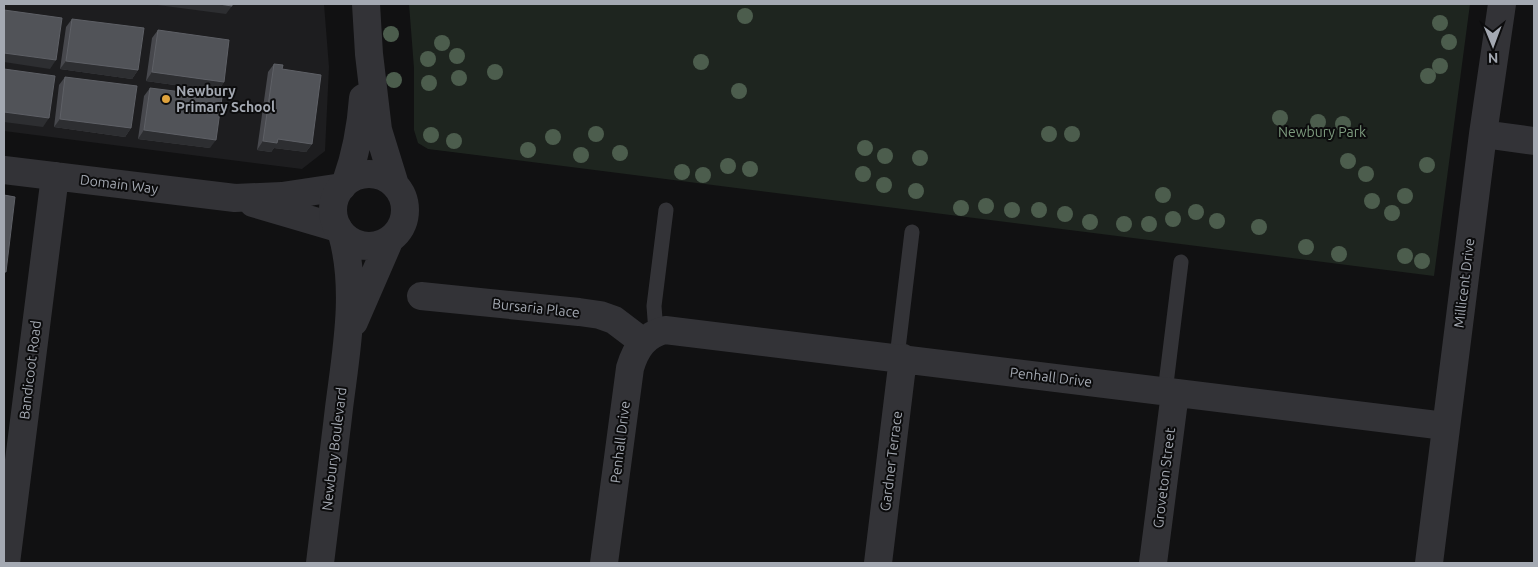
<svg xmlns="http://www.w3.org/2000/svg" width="1538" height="567" viewBox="0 0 1538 567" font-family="Ubuntu,sans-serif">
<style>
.built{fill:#1d1d1f}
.green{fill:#1e251f}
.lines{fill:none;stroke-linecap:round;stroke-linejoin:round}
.service{stroke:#333337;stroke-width:15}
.minor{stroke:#333337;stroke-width:28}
.tertiary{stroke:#333337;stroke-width:28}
.tree{fill:#4c5d4d}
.wall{fill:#47484d}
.shaded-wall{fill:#2d2e31}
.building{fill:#515358;stroke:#5e6066}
.poi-dot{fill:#dfa33d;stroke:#0c0c0d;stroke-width:2}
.labels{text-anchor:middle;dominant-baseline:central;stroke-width:4;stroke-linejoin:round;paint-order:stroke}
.poi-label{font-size:14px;font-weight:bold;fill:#a4a9b2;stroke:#0c0c0d;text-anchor:start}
.park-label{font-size:14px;fill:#7d9b7e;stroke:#0c0c0d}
.street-label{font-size:14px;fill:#a4a9b2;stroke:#0c0c0d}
</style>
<rect width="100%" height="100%" fill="#111112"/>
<path class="built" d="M4,4H324L329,67L325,151L302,169L4,131Z"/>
<path class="green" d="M409,4H1470L1434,276L428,149L418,143L414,130V68Z"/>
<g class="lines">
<path class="service" d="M656,332L654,306L666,210
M897,357L912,232
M1165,392L1181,262"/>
<path class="minor" d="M1483,134L1534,141
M4,170L235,198L282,196L342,187
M253,203L338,228
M421,296L579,312L600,315L614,320L643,342
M6,563L55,176
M604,563L630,368C636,348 645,335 665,330L1445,426
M878,563L903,358
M1153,563L1175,393
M1429,563L1483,134L1502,4"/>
<path class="tertiary" d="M366,4L369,54L378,130L395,185
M333 210a36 36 0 1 1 72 0a36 36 0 1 1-72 0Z
M346,182C356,154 361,127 363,98
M354,322L390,239
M320,563C326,512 333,460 339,408C346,352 358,290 342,234"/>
</g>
<g class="tree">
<circle cx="745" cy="16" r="8"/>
<circle cx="1440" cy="23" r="8"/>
<circle cx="391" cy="34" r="8"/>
<circle cx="1449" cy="42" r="8"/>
<circle cx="442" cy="43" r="8"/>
<circle cx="457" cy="56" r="8"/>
<circle cx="428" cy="59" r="8"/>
<circle cx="701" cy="62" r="8"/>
<circle cx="1440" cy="66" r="8"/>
<circle cx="495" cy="72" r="8"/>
<circle cx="1428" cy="76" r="8"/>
<circle cx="459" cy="78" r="8"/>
<circle cx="394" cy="80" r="8"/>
<circle cx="429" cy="83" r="8"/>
<circle cx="739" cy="91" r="8"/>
<circle cx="1280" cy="118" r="8"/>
<circle cx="1318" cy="122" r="8"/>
<circle cx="1343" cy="124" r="8"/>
<circle cx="596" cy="134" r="8"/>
<circle cx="1049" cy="134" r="8"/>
<circle cx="1072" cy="134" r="8"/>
<circle cx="431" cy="135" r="8"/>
<circle cx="553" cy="137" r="8"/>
<circle cx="454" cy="141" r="8"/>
<circle cx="865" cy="148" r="8"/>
<circle cx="528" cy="150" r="8"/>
<circle cx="620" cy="153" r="8"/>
<circle cx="581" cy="155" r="8"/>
<circle cx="885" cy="156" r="8"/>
<circle cx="920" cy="158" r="8"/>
<circle cx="1348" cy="161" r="8"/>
<circle cx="1427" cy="165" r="8"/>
<circle cx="728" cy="166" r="8"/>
<circle cx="750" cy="169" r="8"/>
<circle cx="682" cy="172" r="8"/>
<circle cx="863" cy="174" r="8"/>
<circle cx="1366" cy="174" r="8"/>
<circle cx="703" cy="175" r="8"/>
<circle cx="884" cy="185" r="8"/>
<circle cx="916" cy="191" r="8"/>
<circle cx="1163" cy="195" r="8"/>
<circle cx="1405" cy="196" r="8"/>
<circle cx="1372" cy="201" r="8"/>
<circle cx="986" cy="206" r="8"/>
<circle cx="961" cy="208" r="8"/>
<circle cx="1012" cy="210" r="8"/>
<circle cx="1039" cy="210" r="8"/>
<circle cx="1196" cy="212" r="8"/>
<circle cx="1392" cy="213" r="8"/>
<circle cx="1065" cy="214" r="8"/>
<circle cx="1173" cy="219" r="8"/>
<circle cx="1217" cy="221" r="8"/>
<circle cx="1090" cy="222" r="8"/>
<circle cx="1124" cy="224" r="8"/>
<circle cx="1149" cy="224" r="8"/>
<circle cx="1259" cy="227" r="8"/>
<circle cx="1306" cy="247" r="8"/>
<circle cx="1339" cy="254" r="8"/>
<circle cx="1405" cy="256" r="8"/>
<circle cx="1422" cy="261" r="8"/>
</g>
<path class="wall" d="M72,19L138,70L132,79L60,69L66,27Z
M158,30L224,82L218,91L146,81L152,38Z
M274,64L282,69L312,144L306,152L274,148L271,152L257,150L268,72Z
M65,77L131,128L125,137L54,127L59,85Z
M150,88L210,148L138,139L144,96Z"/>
<path class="shaded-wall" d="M150,4H219L232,6L226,14Z
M4,53L56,60L50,69L4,62Z
M66,61L138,70L132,79L60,69Z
M152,72L224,82L218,91L146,81Z
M4,112L49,118L43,127L4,122Z
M60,119L131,128L125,137L54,127Z
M144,130L216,140L210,148L138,139Z
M278,139L312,144L306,152L274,148L271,152L257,150L263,141Z"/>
<path class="building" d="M219,4H232V6Z
M4,10L62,18L56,60L4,53Z
M72,19L144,28L138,70L66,61Z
M158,30L229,40L224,82L152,72Z
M274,64L283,65L282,69L321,75L312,144L278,139L277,143L263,141Z
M4,69L55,76L49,118L4,112Z
M65,77L137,86L131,128L60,119Z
M150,88L222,97L216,140L144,130Z
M4,195L15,197L6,272H4Z"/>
<circle class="poi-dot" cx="166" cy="99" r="5"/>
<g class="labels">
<g class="poi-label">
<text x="176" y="91">Newbury<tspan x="176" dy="16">Primary School</tspan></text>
</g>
<g class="park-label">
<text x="1322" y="132">Newbury Park</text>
</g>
<g class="street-label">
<text transform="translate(119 184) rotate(7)">Domain Way</text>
<text transform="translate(1464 283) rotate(-83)">Millicent Drive</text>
<text transform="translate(536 308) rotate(6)">Bursaria Place</text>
<text transform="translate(30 370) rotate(-83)">Bandicoot Road</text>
<text transform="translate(1051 377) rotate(7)">Penhall Drive</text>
<text transform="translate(620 442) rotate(-83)">Penhall Drive</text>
<text transform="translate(334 449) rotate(-83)">Newbury Boulevard</text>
<text transform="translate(891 461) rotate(-83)">Gardner Terrace</text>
<text transform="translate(1164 478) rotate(-83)">Groveton Street</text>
</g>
</g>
<rect width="1538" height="567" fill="none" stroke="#a4a9b2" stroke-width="10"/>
<g transform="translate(1493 45) rotate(179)" stroke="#0c0c0d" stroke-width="4" paint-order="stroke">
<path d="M0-4L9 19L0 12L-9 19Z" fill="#a4a9b2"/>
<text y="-8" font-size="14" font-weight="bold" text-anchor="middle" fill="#a4a9b2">N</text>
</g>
</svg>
